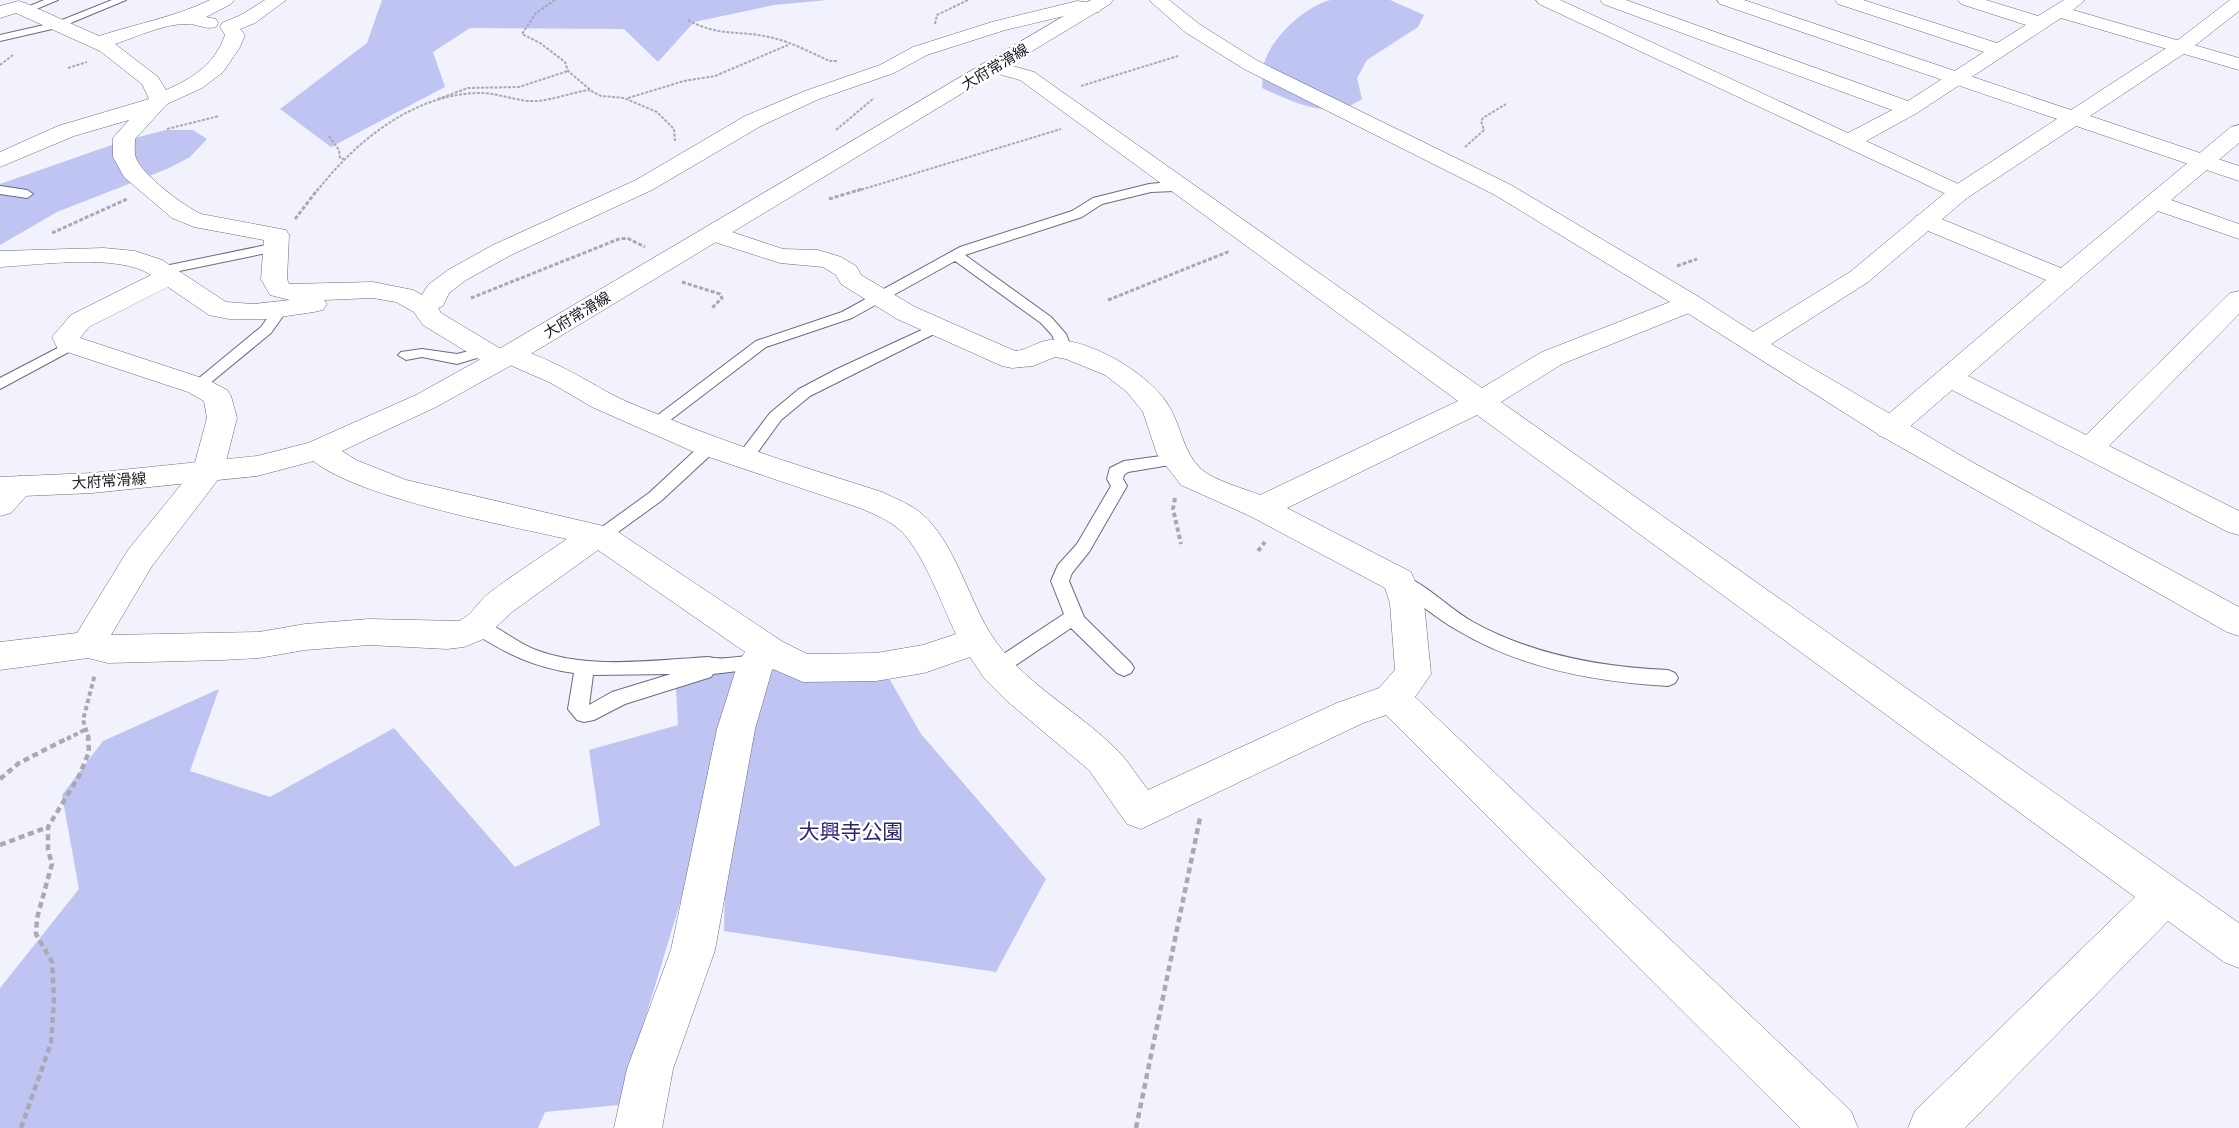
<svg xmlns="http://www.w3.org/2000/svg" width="2239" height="1128" viewBox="0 0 2239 1128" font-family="Roboto,'Noto Sans JP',sans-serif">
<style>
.green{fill:#c0c4f2}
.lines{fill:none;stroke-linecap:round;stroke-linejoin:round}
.lane-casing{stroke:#6a6c81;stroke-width:2}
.street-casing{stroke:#6a6c81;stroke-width:1}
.secondary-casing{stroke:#6a6c81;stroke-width:1}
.path-far3{stroke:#a8a9b2;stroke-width:2;stroke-dasharray:3 1.5;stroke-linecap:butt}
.path-far2{stroke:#a8a9b2;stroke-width:3;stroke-dasharray:4 2;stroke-linecap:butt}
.path-far1{stroke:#a8a9b2;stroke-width:4;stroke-dasharray:4.5 3;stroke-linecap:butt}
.path{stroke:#a8a9b2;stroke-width:4.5;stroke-dasharray:6 4;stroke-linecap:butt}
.lane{fill:#fff;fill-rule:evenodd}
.street{fill:#fff;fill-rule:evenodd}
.secondary{fill:#fff;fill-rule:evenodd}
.labels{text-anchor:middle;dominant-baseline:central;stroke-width:5;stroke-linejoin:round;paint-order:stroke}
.far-street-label{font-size:15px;fill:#191a22;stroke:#fff}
.near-park-label{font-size:21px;fill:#2d2475;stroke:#fff}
</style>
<rect width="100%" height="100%" fill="#f1f2fc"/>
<path class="green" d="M382,0H828L774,5L694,22L658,62L624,29L470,28L433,52L445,87L331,147L280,109L367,43Z
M1331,0H1390L1424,15L1418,27L1367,60L1357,78L1362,99C1330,122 1294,102 1262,88C1263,81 1262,72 1264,64C1270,39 1306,5 1331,0Z
M166,130H193L207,139L190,157L167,169L57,212L0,245V184L123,141Z
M759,668L890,680L921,734L1046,879L996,972L724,931L728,744L619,1105L545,1112L538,1128H0V988L79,889L62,795L103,741L219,689L190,771L270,797L394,728L515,867L600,825L589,750L678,725L675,670Z"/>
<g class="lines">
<g class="lane-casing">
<path id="lane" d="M44,0H58L29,12L20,10Z
M112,0H126L61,27L0,41V35L57,22Z
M1180,181L1184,182L1186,185L1174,191L1151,192L1102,204L1082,217L965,255L1051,317L1066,334L1072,350L1070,353H1060L1052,335L1041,323L955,261L852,318L766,347L660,428H648L646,424L756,341L842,312L960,247L1072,211L1093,198L1149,184Z
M0,186L27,190L33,194L27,198L0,194Z
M276,243L281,244L283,247L281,250L160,275L153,271L160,267Z
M281,305L288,309L271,333L203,389H193L190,386L193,383L261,327L276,306Z
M939,322L944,323L946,326L944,329L810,396L781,420L750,463H738L736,459L738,455L770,413L799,389L837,369Z
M73,340L78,341L80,344L78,347L0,389V378Z
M485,347L492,351L490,354L457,364L422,357L406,360L398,355L401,352L422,349L457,354Z
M709,442L715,443L717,447L715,451L661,501L607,540L601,542L595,540L592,536L595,532L649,493L703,443Z
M1176,454L1182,455L1184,459L1182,463L1128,472L1124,475L1123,479L1127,486L1089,552L1072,573L1069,581L1084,617L1131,663L1134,668L1131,673L1124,676L1117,673L1071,628L1004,673L997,676L990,673L987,668L990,663L1064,614L1051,581L1058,565L1077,544L1111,486L1107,479L1110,468L1124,461Z
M1399,574C1426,583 1448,608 1473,622C1533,655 1600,667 1668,670L1675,673L1678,678L1675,683L1668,686C1595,682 1520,668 1457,630C1434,617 1415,599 1393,586L1390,581L1393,576Z
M479,620C499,626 515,642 536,650C589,670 653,660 709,657C727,662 746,652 763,658L766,663L763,668L713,674L711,677L625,704L594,720L584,722L577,720L568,709L574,673C533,667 507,654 472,632L470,627L472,622ZM671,674L612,692L589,705L593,675Z"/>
</g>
<g class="street-casing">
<path id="street" d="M210,0H234L231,4L206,17L216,19L218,23L216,27C205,30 198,24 188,24C166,23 136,37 115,44L158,77L166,90C193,78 215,64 225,35L220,27L222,23L241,15L265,0H286L255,23L240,29L245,35L240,47L223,72L202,88L167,104L135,139C135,145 134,153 136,158C142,175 184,206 201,214L286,230L289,235L287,279L289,284L373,282L413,290L422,295L428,285L448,270L493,245L636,180L745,116L805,91L880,65L913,47L992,22L1077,1L1099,4L1101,8L1099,12L1077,13L1005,30L927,55L894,73L819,99L761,126L652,190L511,255L466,280L449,293L443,306L438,308L441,313L501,349C525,343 586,380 609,393C627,403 648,410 667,418C737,447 810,469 882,492C896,499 910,504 922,514C953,540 969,599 990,633C1021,682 1074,708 1114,747C1127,759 1137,776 1148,790L1337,703L1379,688L1395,670L1390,603L1385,588L1250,516L1181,485L1157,454L1143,412L1127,392L1105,375L1066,359L1055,357L1033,366L1012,368L1002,366L897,319L841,284L836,275L823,267L780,263L705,239L702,234L705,229L714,227L723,229L783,249L818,250L841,257L856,266L861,275L915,307L1015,351C1028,350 1038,341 1050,340C1089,337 1152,375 1170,408C1182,429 1183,452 1201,469C1213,480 1245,489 1260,495L1458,401L1020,80L988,71L985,67L988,63L995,61L1034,72L1482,388L1542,352L1670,302L1495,195L1244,69L1185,32L1149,0H1169L1199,24L1258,61L1511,185L1699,297L1703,303L1699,309L1562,364L1501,402L2239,923V968L2224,962L2168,921L1965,1128H1908L1915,1111L2135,897L1477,415L1287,508L1411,572L1424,603L1431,674L1415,697L1851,1111L1858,1128H1800L1386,715L1363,723L1141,829L1127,824L1089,770L1007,701L984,678L970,657L924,673L876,681L803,682L773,669L772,670L755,729L715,950L673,1069L662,1128H614L627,1069L671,950L717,729L738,663L745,652L598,550L512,612L497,626L491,636L464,647L447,649L369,645L305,650L259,658L222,660L108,663L88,658L0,670V642L77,633L128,550L193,470L207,418L204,401L188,392L58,349L52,337L71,315L151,275C119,253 39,265 0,267V251L104,248L135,251L162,260L226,302L253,304L290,300L270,295L261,279L264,240L194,227L172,218L124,177L113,157V138L129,120L74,136L0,167V152L58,126L149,99L142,84L100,51L16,13L0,18V6L18,1L25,3L99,36C136,24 175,17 210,0ZM168,287L209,315L229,319H266L314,312L323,310L327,304L324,300L373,298L396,302L414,312L423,325L490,366L500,368L510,365L551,383L592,407L694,452L860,508C874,514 889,520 901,531C923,552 942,605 956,634L923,645L876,653L807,654L783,642L612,528L406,480L356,460L329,443L318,440L307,443L303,450C331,494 512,526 567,539C541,557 514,574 489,593C478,602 471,616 459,621L369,619L305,624L259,632L111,635L152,566L223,473L237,418L231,396L227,390L208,380L80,338L89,327Z
M1536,0H1560L1848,133L1892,110L1603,4L1600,0H1626L1908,101L1984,52L1838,4L1835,0H1863L1997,43L2026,25L1961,4L1958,0H1986L2038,16L2064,0H2085L2073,10L2239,58V70L2061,18L1917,113L1866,141L1967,188L1971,193L1967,198L1959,200L1539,4Z
M2239,125V143L2171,200L2239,224V239L2158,211L1968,376L2086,435L2230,293L2239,291V314L2109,446L2239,511V535L2228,532L1952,390L1899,436L1889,438L1879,436L1874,429L1879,422L2046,280L1916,226L1913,221L1916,216L1925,214L1934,216L2061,268L2231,127Z
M20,476L31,479L35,486L11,513L0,516V487L9,479Z"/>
</g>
<g class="secondary-casing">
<path id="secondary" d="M1091,0H1113L1110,4L519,361L436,407L329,457L257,476L92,493L0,497V477L92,473L257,456L308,443L416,395L499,349Z
M1717,0H1744L2071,110L2174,43L2230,0H2239V11L2188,51L2090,116L2239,166V181L2076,126L1967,198L1868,282L1771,344L1972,462L2239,607V636L2227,632L1881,436L1681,309L1677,303L1681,297L1690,295L1699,297L1753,332L1850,272L1951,188L2057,119L1720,4Z"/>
</g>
<path class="path-far3" d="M555,0L536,13L522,34L540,43L565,62L568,71L593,92L601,96L624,98L657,112L674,129L675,141
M688,20C719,37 738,30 769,37C790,41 811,53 830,61H838
M935,24L937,15L968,0
M0,65L13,55
M68,68L87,62
M1081,86L1178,56
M628,98L684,81L715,76L788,45
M438,99L468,88L519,87L568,71
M167,129L219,116
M836,130L874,98
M329,136L339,150L340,158L344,159
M1465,147L1484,130L1481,121L1483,118L1506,104
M317,191C355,142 412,95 477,93C497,92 516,102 536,101C554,100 572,92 590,90
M857,191L1061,129"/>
<path class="path-far2" d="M829,199L862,189
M295,219L318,189
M52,233L127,199
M1677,266L1697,259
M682,282L720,294L722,298L712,308
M471,298L619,239L627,238L645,247
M1108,300L1230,251"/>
<path class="path-far1" d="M1175,498L1173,509L1181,544
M1258,551L1265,542
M67,739L86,729
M89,739L83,720L95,674"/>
<path class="path" d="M0,779L19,763L70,737
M0,845L48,827
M21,1128L51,1043L54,1000L52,962L36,934L37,918L52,864L48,850V827L79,776L89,752L88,737
M1136,1128L1200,818"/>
<use href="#lane" class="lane"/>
<use href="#street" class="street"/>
<use href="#secondary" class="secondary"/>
</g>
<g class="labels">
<g class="far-street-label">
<text transform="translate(995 67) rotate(-31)">大府常滑線</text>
<text transform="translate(577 315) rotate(-31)">大府常滑線</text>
<text transform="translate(109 481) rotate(-4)">大府常滑線</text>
</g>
<g class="near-park-label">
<text x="851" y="832">大興寺公園</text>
</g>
</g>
</svg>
